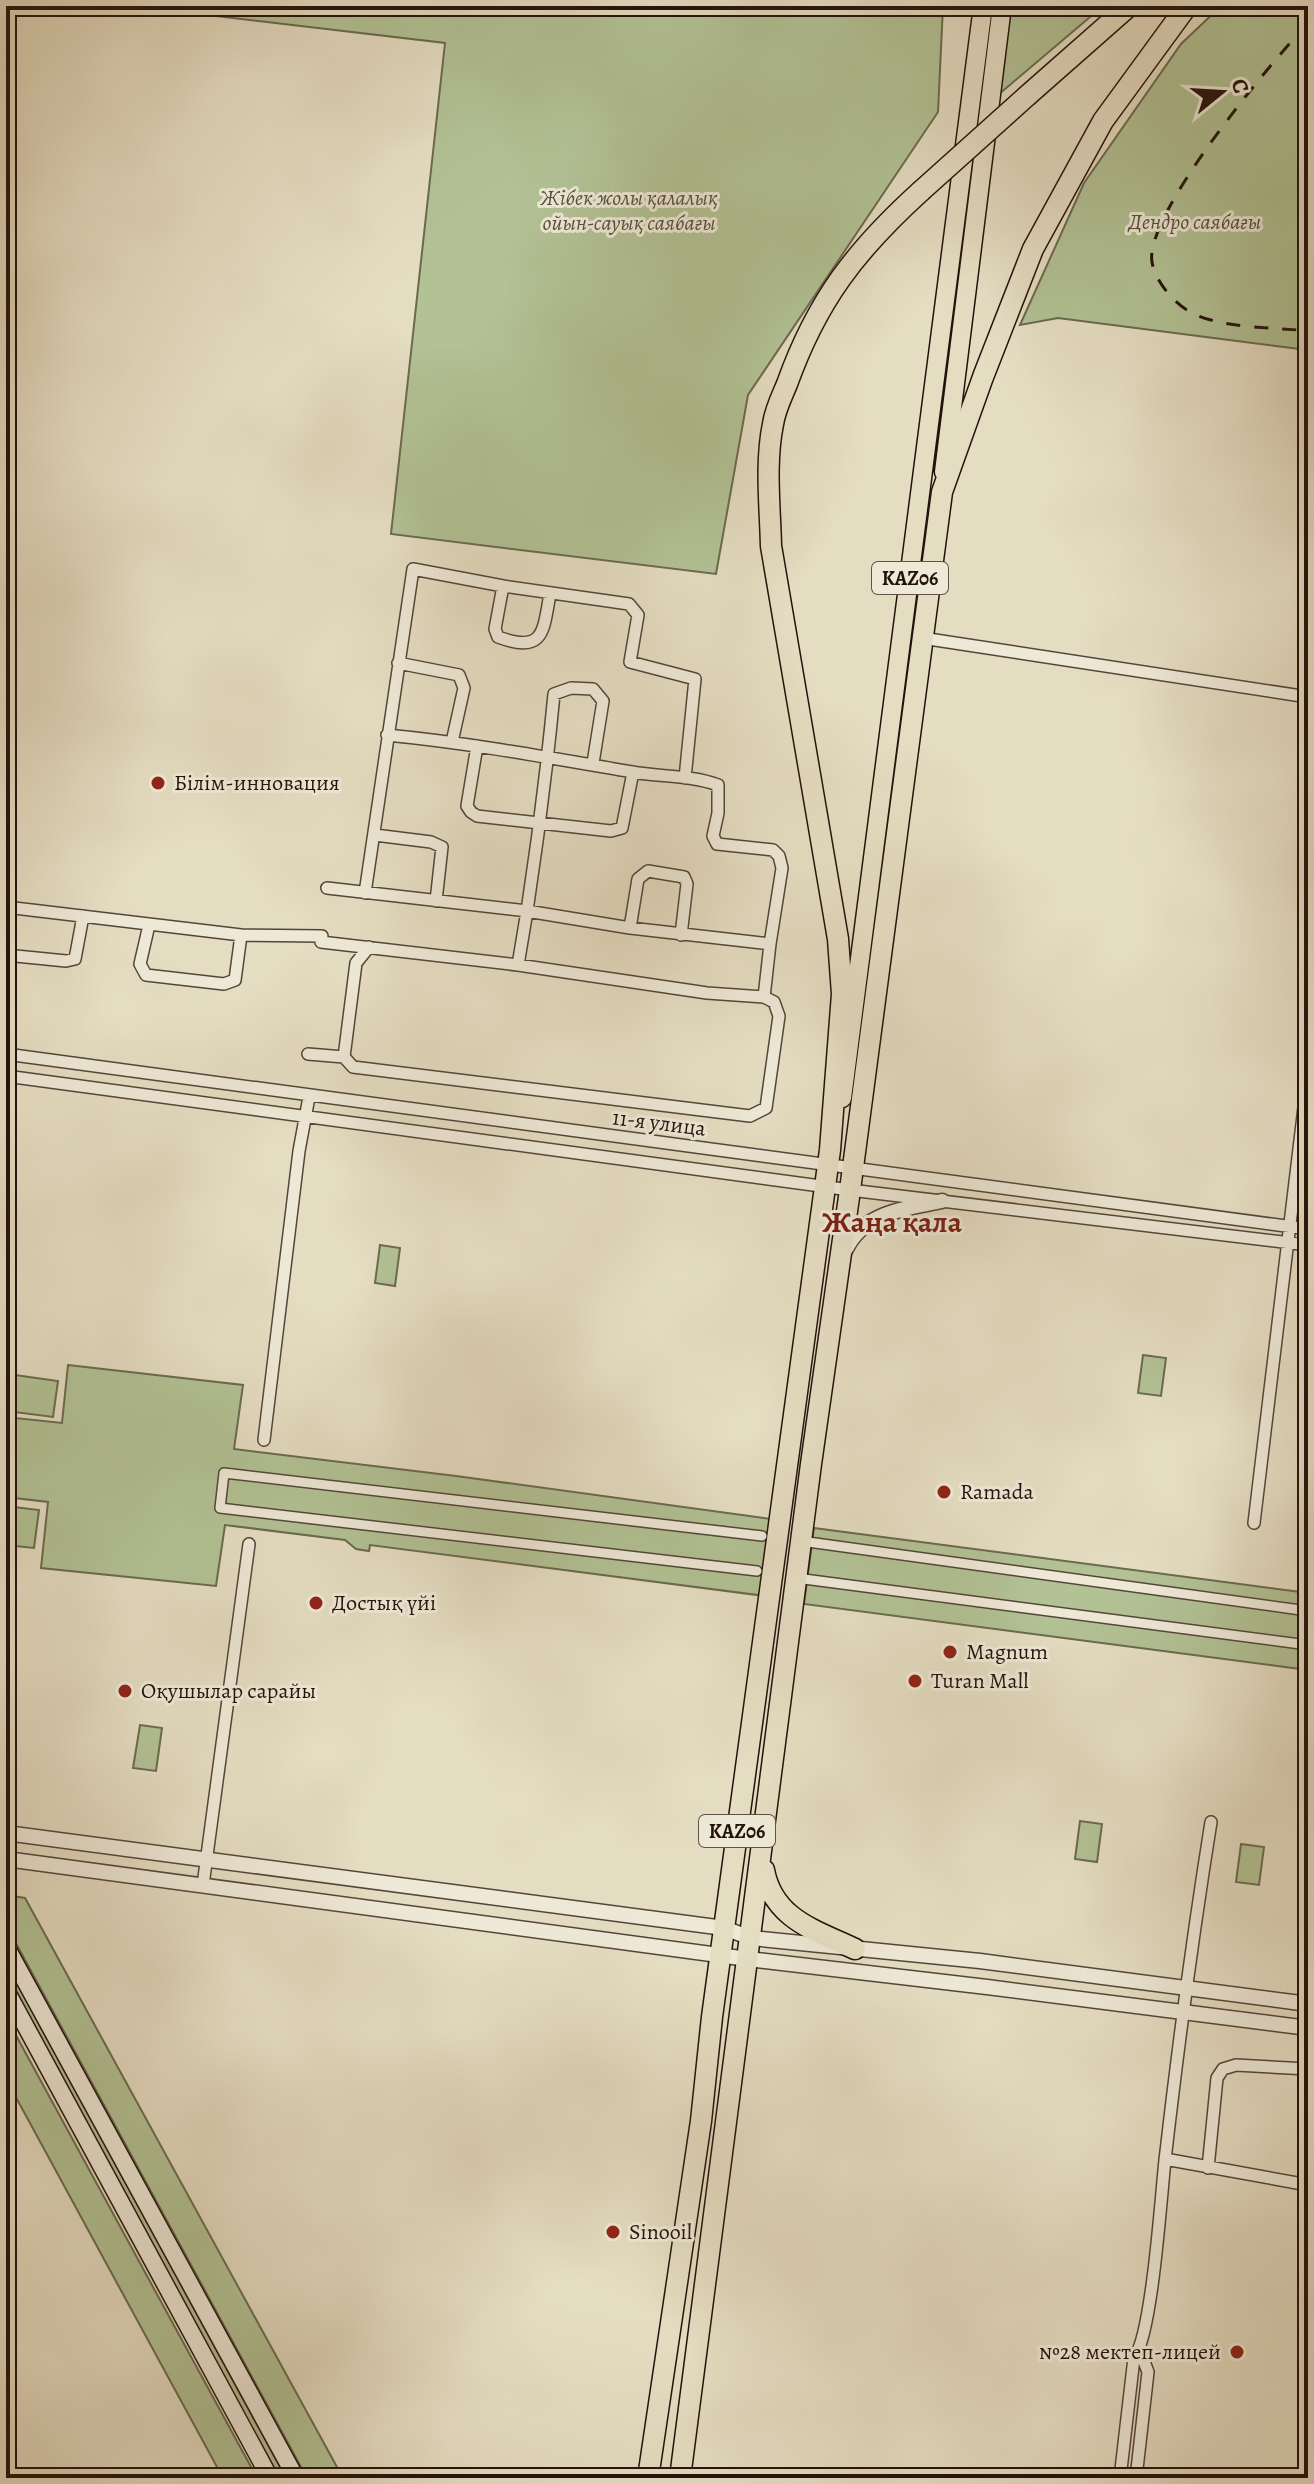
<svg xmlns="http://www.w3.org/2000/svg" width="1314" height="2484" viewBox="0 0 1314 2484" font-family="Alegreya,serif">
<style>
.green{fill:#b2c295;stroke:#6a6a50;stroke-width:2}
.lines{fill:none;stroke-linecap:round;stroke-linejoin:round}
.pedestrian-casing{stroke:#54453a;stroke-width:12}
.minor-casing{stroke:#54453a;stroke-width:14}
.tertiary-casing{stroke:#54453a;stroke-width:17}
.secondary-casing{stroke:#23120c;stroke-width:19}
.primary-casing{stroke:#23120c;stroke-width:21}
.trunk-casing{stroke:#23120c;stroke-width:23}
.pedestrian{stroke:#eee9d7;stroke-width:9}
.minor{stroke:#eee9d7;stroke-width:11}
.tertiary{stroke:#eee9d7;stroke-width:14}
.secondary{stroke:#eee9d7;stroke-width:16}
.primary{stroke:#e5ddc2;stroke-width:18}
.trunk{stroke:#e5ddc2;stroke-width:20}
.rail{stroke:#23120c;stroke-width:3;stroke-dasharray:14 14;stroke-linecap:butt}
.trunk-bridge-casing{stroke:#23120c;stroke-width:23;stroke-linecap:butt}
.trunk-bridge{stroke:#e5ddc2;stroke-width:20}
.poi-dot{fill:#8f2418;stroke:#eee9d7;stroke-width:3}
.labels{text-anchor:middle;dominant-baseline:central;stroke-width:6;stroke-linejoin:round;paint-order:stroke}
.shield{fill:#eee9d7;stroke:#605249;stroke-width:2}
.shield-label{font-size:20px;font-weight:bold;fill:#23120c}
.park-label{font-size:22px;font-style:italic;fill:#55503c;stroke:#eee9d7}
.poi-label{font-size:22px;fill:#23120c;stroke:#eee9d7;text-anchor:start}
.street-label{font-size:22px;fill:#23120c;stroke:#eee9d7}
.district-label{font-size:30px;font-weight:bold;fill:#7a1f14;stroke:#eee9d7}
</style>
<rect width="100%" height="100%" fill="#e5ddc2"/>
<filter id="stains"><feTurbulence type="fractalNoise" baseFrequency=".0025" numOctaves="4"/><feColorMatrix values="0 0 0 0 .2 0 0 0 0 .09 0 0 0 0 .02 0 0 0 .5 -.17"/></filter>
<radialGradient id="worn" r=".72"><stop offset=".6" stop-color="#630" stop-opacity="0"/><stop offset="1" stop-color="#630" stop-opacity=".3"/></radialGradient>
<path class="green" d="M131,6H943L938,112L748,395L716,574L391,534L445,43Z
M1010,6H1103L998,95Z
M1221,6H1308V350L1058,318L1020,325L1084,183L1181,44Z
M380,1245L400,1248L395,1286L375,1283Z
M1143,1355L1166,1358L1161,1396L1138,1393Z
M68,1365L243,1385L234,1449L456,1476L771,1519L765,1596L370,1545L369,1551L356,1549L345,1540L225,1525L216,1586L41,1568L48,1502L6,1497V1417L62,1423Z
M8,1374L58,1381L53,1417L6,1411Z
M6,1506L39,1510L34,1548L6,1545Z
M814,1528L1308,1593V1670L804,1604Z
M140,1725L162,1728L156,1771L133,1768Z
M1080,1821L1102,1824L1097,1862L1075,1859Z
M1241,1844L1264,1847L1259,1885L1236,1882Z
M6,1895L25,1898L343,2478H307L6,1925Z
M6,1963L286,2478H279L6,1977Z
M6,2017L257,2478H223L6,2079Z"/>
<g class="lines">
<g class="pedestrian-casing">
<path id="pedestrian" d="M808,1542L1308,1611
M757,1571L220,1508L224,1473L762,1536
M804,1579L1308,1645"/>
</g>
<g class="minor-casing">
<path id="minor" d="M503,586L495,629L498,637C545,654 543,631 550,594
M922,638L1308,697
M398,663L459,675L464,688L452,742
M387,735C470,743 551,758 632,772C661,777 691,775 718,785V813L713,836L717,844L773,850L779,856L782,868L770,944L630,928L527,911C538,839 547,767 554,694L571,688L593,689L603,701L593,763
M477,746L467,806L471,812L477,816L611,831L622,828L633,772
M375,835L431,842L442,847L436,901
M327,888L527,911L518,965
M365,893L413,569L503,586L629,604L638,615L630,662L695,679L685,778
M6,907L241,935L322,936
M149,925L140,964L146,975L224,984L235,980L241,935
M630,928L638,879L648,871L684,877L687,884L681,935
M321,942L518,965L707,993L764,997L774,1002L779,1016L766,1108L750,1116L353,1067L344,1057L356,963L369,947
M6,955L66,961L75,959L83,916
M764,997L770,944
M6,1054C440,1115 874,1169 1308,1229
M308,1054L344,1057
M6,1076L850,1190L1308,1245
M264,1440L299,1151L309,1097
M1254,1523L1308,1074
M203,1885L249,1544
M1165,2159L1308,2185
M1208,2168L1217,2078L1223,2069L1236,2065L1308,2069
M1120,2478L1134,2358C1152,2335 1161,2197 1165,2160C1178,2047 1193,1934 1211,1822
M1136,2478L1148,2372L1140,2351"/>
</g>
<g class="tertiary-casing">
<path id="tertiary" d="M846,1249C864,1212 905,1209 942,1201
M6,1833L724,1928L751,1938L980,1961L1308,2004
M6,1859L748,1959L987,1987L1308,2028"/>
</g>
<g class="secondary-casing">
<path id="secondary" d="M6,1946L296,2478
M6,1990L270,2478"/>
</g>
<g class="primary-casing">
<path id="primary" d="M944,472L1002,6
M842,1098L983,6"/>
</g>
<g class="trunk-casing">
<path id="trunk" d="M1028,95L1129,6
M764,1870C773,1919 815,1930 855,1949
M648,2478L701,2121L712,2017L830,1150L842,994L838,939L771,546C770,506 765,463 773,424C775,410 782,396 787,384C817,300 856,250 921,191
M680,2478L811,1464L850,1190L942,492L983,377L1033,249L1103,121L1187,6"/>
</g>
<use href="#pedestrian" class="pedestrian"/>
<use href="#minor" class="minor"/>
<use href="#tertiary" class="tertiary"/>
<use href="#secondary" class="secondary"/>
<use href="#primary" class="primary"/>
<use href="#trunk" class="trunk"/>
<path class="rail" d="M1308,23C1273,60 1144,214 1152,262C1155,280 1172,301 1187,310C1216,329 1274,327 1308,331"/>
<g class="trunk-bridge-casing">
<path id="trunk-bridge" d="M921,191L1028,95"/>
</g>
<use href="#trunk-bridge" class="trunk-bridge"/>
</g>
<g class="poi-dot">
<circle cx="158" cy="783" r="8"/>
<circle cx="944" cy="1492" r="8"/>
<circle cx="316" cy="1603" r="8"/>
<circle cx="950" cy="1652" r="8"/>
<circle cx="915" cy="1681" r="8"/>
<circle cx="125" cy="1691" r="8"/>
<circle cx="613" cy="2232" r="8"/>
<circle cx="1237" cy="2352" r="8"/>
</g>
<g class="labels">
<g class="shield">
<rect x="872" y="562" width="76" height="32" rx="6"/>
<rect x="699" y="1815" width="76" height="32" rx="6"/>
</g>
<g class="shield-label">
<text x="910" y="578">KАZ06</text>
<text x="737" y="1831">KАZ06</text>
</g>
<g class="park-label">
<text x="629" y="198">Жібек жолы қалалық<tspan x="629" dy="25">ойын-сауық саябағы</tspan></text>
<text x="1195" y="222">Дендро саябағы</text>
</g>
<g class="poi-label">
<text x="174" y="783">Білім-инновация</text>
<text x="960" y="1492">Ramada</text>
<text x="332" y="1603">Достық үйі</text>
<text x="966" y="1652">Magnum</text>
<text x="931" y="1681">Turan Mall</text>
<text x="141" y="1691">Оқушылар сарайы</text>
<text x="629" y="2232">Sinooil</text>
<text x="1221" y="2352" text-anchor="end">№28 мектеп-лицей</text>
</g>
<g class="street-label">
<text transform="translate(659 1123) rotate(7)">11-я улица</text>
</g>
<g class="district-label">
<text x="892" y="1222">Жаңа қала</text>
</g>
</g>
<rect width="1314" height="2484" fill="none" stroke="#e5ddc2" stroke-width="32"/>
<rect x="8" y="8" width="1298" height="2468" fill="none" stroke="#23120c" stroke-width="4"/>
<rect x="16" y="16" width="1282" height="2452" fill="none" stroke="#23120c" stroke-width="2"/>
<g transform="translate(1222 92) rotate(72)" stroke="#eee9d7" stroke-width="6" paint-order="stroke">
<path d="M0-6L14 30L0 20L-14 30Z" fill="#23120c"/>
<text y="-12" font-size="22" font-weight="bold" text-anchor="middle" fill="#23120c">С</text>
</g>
<rect width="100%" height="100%" filter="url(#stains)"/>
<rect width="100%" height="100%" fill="url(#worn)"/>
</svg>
